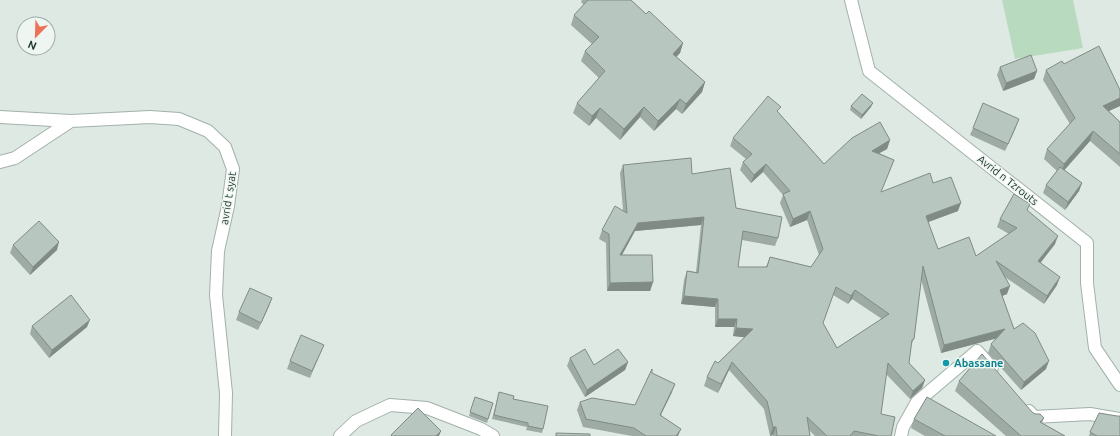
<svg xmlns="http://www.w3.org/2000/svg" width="1120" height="436" viewBox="0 0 1120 436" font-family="Ubuntu,sans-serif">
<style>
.green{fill:#b8dabe}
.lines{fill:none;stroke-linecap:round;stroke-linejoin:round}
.minor-casing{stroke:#a2b1aa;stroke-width:14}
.minor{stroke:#fff;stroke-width:12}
.wall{fill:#9daba4;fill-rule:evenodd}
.shaded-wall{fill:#808b86}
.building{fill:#b7c7bf;stroke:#808b86;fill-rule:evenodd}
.culture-dot{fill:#0f9aa8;stroke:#eff6f2;stroke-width:1.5}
.labels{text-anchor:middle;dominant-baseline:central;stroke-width:3;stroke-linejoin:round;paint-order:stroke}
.street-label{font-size:11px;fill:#203930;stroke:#eff6f2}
.culture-label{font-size:11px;font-weight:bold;fill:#0d838f;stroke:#eff6f2;text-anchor:start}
</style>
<rect width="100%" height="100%" fill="#dfe9e4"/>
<path class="green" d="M1002,0H1073L1083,48L1015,59Z"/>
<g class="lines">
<g class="minor-casing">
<path id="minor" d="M851,0L869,71L1087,243V283L1095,348L1120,385
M0,117L71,121L150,117L179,119L208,131L225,147L233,169L228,206L218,251L216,295L226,393L225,436
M0,162L15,158L71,121
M1029,411L1034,417L1090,414L1120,419
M340,436L356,421L390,405L427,408L481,429L493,436
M901,436L903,427L917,402L977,351L992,368"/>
</g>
<use href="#minor" class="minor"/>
</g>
<path class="wall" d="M582,0H631L646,14L683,43L680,53L676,57L705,82L702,92L682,114L676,109L654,131L640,117L620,140L596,118L589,126L573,113L577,103L599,78L581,61L585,51L592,44L571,25L574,15L584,5L581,2Z
M1064,64L1120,90V106L1109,111L1120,122V167L1090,141L1064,170L1082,183L1079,191L1065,210L1043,193L1046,185L1057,171L1044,159L1047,149L1070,124L1043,80L1046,70Z
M1000,67L1037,71L1034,79L1003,91L997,75Z
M851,106L871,107L861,119L850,110Z
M779,113L824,164L890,140L887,149L879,153L894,160L881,192L933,183L958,211L928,222L938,249L976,256L1009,234L997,227L1000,219L1028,211L1055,244L1040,263L1057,285L1044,304L1005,277L1007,294L1002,296L1014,329L1046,369L1021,390L988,353L991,344L996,338L941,353L921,279L914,339L911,345L909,363L925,380L922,388L910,399L886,374L881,414L891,436H815L809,430L810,436H773V435L770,436L764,409L729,370L718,393L704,386L707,377L718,363L745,337L733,336L734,327H715V307L681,304L684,280L687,271L696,272L701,225L635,231L622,255L653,282L650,291H607L606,243L599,239L602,230L623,210L620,173L623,165L692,174L736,208L778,238L775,246L742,240L738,267H766L770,257L811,267L819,255L807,220L790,227L780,203L783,195L763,172L751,183L740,170L743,162L746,159L730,146L733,138ZM833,295L848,304L852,299L882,319L837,348L823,323Z
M1016,127L1005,151L970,135L973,128Z
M13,245L57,250L30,275L10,253Z
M269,306L258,330L236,320L239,312Z
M32,326L87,327L49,358L30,334Z
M324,345L310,378L287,369L290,361Z
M570,358L594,365L628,362L625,370L585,397L567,366Z
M652,373L672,392L661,415L678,436H632L583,427L577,410L580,402L635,405Z
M959,381L1032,412L1035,414L1044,418L1042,423L1065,436H1006L955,391Z
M499,392L513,399L543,429L542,433L526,430L527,427L492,419Z
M475,397L493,403L487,423L469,416Z
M1117,416L1120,436H1089L1090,432Z
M914,419L996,436H925L911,428Z"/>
<path class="shaded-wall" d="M683,43L680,53L669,64L673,54Z
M1037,71L1034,79L1003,91L1006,83Z
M705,82L702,92L682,114L686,104Z
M1120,98V106L1100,115L1103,106Z
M680,99L676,109L654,131L658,121Z
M873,103L871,107L861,119L862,115Z
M644,107L640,117L620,140L624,129Z
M600,108L596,118L589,126L592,116Z
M1019,119L1016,127L1005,151L1008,144Z
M1093,131L1090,141L1061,174L1064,164Z
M890,140L887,149L869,159L872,151Z
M766,164L763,172L751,183L754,175Z
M1082,183L1079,191L1065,210L1068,202Z
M961,203L958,211L923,224L926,216Z
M810,211L807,220L790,227L793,219Z
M704,217L701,225L635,231L617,264L620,255L638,223Z
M1058,236L1055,244L1035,270L1038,261Z
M59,242L57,250L30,275L33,267Z
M1060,277L1057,285L1044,304L1047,296Z
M653,282L650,291H607L610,283Z
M1010,286L1007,294L997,298L1000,290Z
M855,290L852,299L848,304L851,296Z
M684,296L718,299L715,307L681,304Z
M272,298L269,306L258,330L261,323Z
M718,319H737L734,327H715Z
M90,320L87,327L49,358L52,350Z
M736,328L753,329L750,338L733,336Z
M1005,329L1002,337L941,353L944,345Z
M1049,361L1046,369L1021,390L1024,382Z
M628,362L625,370L585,397L587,390Z
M732,362L729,370L718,393L721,384Z
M925,380L922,388L910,399L913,391Z
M675,384L672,392L657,422L660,415Z
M773,427H776L773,435L770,436Z
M681,429L678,436H676Z
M441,431L439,436H436Z"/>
<path class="building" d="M588,0H631L646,14L649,11L683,43L673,54L705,82L686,104L680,99L658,121L644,107L624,129L600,108L592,116L577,103L605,71L585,51L599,37L574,15Z
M1099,46L1120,90V98L1103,106L1120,122V154L1093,131L1064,164L1047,149L1075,118L1046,70L1062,61L1064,64Z
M1031,55L1037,71L1006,83L1000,67Z
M862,94L873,103L862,115L851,106Z
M768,96L781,107L777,111L824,164L852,138L880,122L890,140L872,151L894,160L881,192L930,173L933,183L951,177L961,203L926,216L938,249L969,237L976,256L1017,228L1000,219L1014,194L1030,204L1027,210L1058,236L1038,261L1060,277L1047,296L996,261L1010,286L1000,290L1014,329L1023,323L1035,333L1049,361L1024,382L991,344L1005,329L944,345L923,266L914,339L912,340L909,363L925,380L913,391L888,363L881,414L895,417L891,436H879L854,431L850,436H827L807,417L810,436H777L776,427H773L767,401L732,362L721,384L707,377L715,361L718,363L753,329L736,328L737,319H718V299L684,296L687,271L698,273L704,217L638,223L620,255H652L653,282L610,283L609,234L602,230L615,206L627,213L623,165L691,158L692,174L730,168L736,208L782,217L778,238L743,231L738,267H767L770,257L811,267L823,249L810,211L793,219L783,194L790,191L766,164L754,175L743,162L752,154L733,138ZM836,287L851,296L855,290L889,314L837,348L823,323Z
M983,103L1019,119L1008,144L973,128Z
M1060,167L1082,183L1068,202L1046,185Z
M39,221L59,242L33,267L13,245Z
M250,288L272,298L261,323L239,312Z
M71,295L90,320L52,350L32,326Z
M301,335L324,345L312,371L290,361Z
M585,349L594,365L618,349L628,362L587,390L570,358Z
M982,354L1032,412L1035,414H1040L1044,418L1040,422L1065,436H1021L959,381Z
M652,369V373L675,384L660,415L681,429L676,436H646L634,428L586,419L580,402L592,398L635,405Z
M499,392L514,396L513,399L548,406L543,429L528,426V423L494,415Z
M475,397L493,403L488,419L470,412Z
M927,397L996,436H945L914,419Z
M418,408L441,431L436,436H392L391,435Z
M1099,413L1117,416H1120V436H1097L1090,432Z
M556,433L590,434V436H556Z"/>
<circle class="culture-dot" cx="946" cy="363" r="4"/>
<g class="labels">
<g class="street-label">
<text transform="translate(1008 180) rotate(38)">Avrid n Tzrouts</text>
<text transform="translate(228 198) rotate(-81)">avrid t syat</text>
</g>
<g class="culture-label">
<text x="954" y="363">Abassane</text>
</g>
</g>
<g transform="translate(36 36) rotate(203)"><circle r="19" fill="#eff6f2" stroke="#9caaa4"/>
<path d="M0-3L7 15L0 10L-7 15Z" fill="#ed7259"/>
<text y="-6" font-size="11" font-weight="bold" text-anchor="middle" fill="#203930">N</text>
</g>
</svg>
